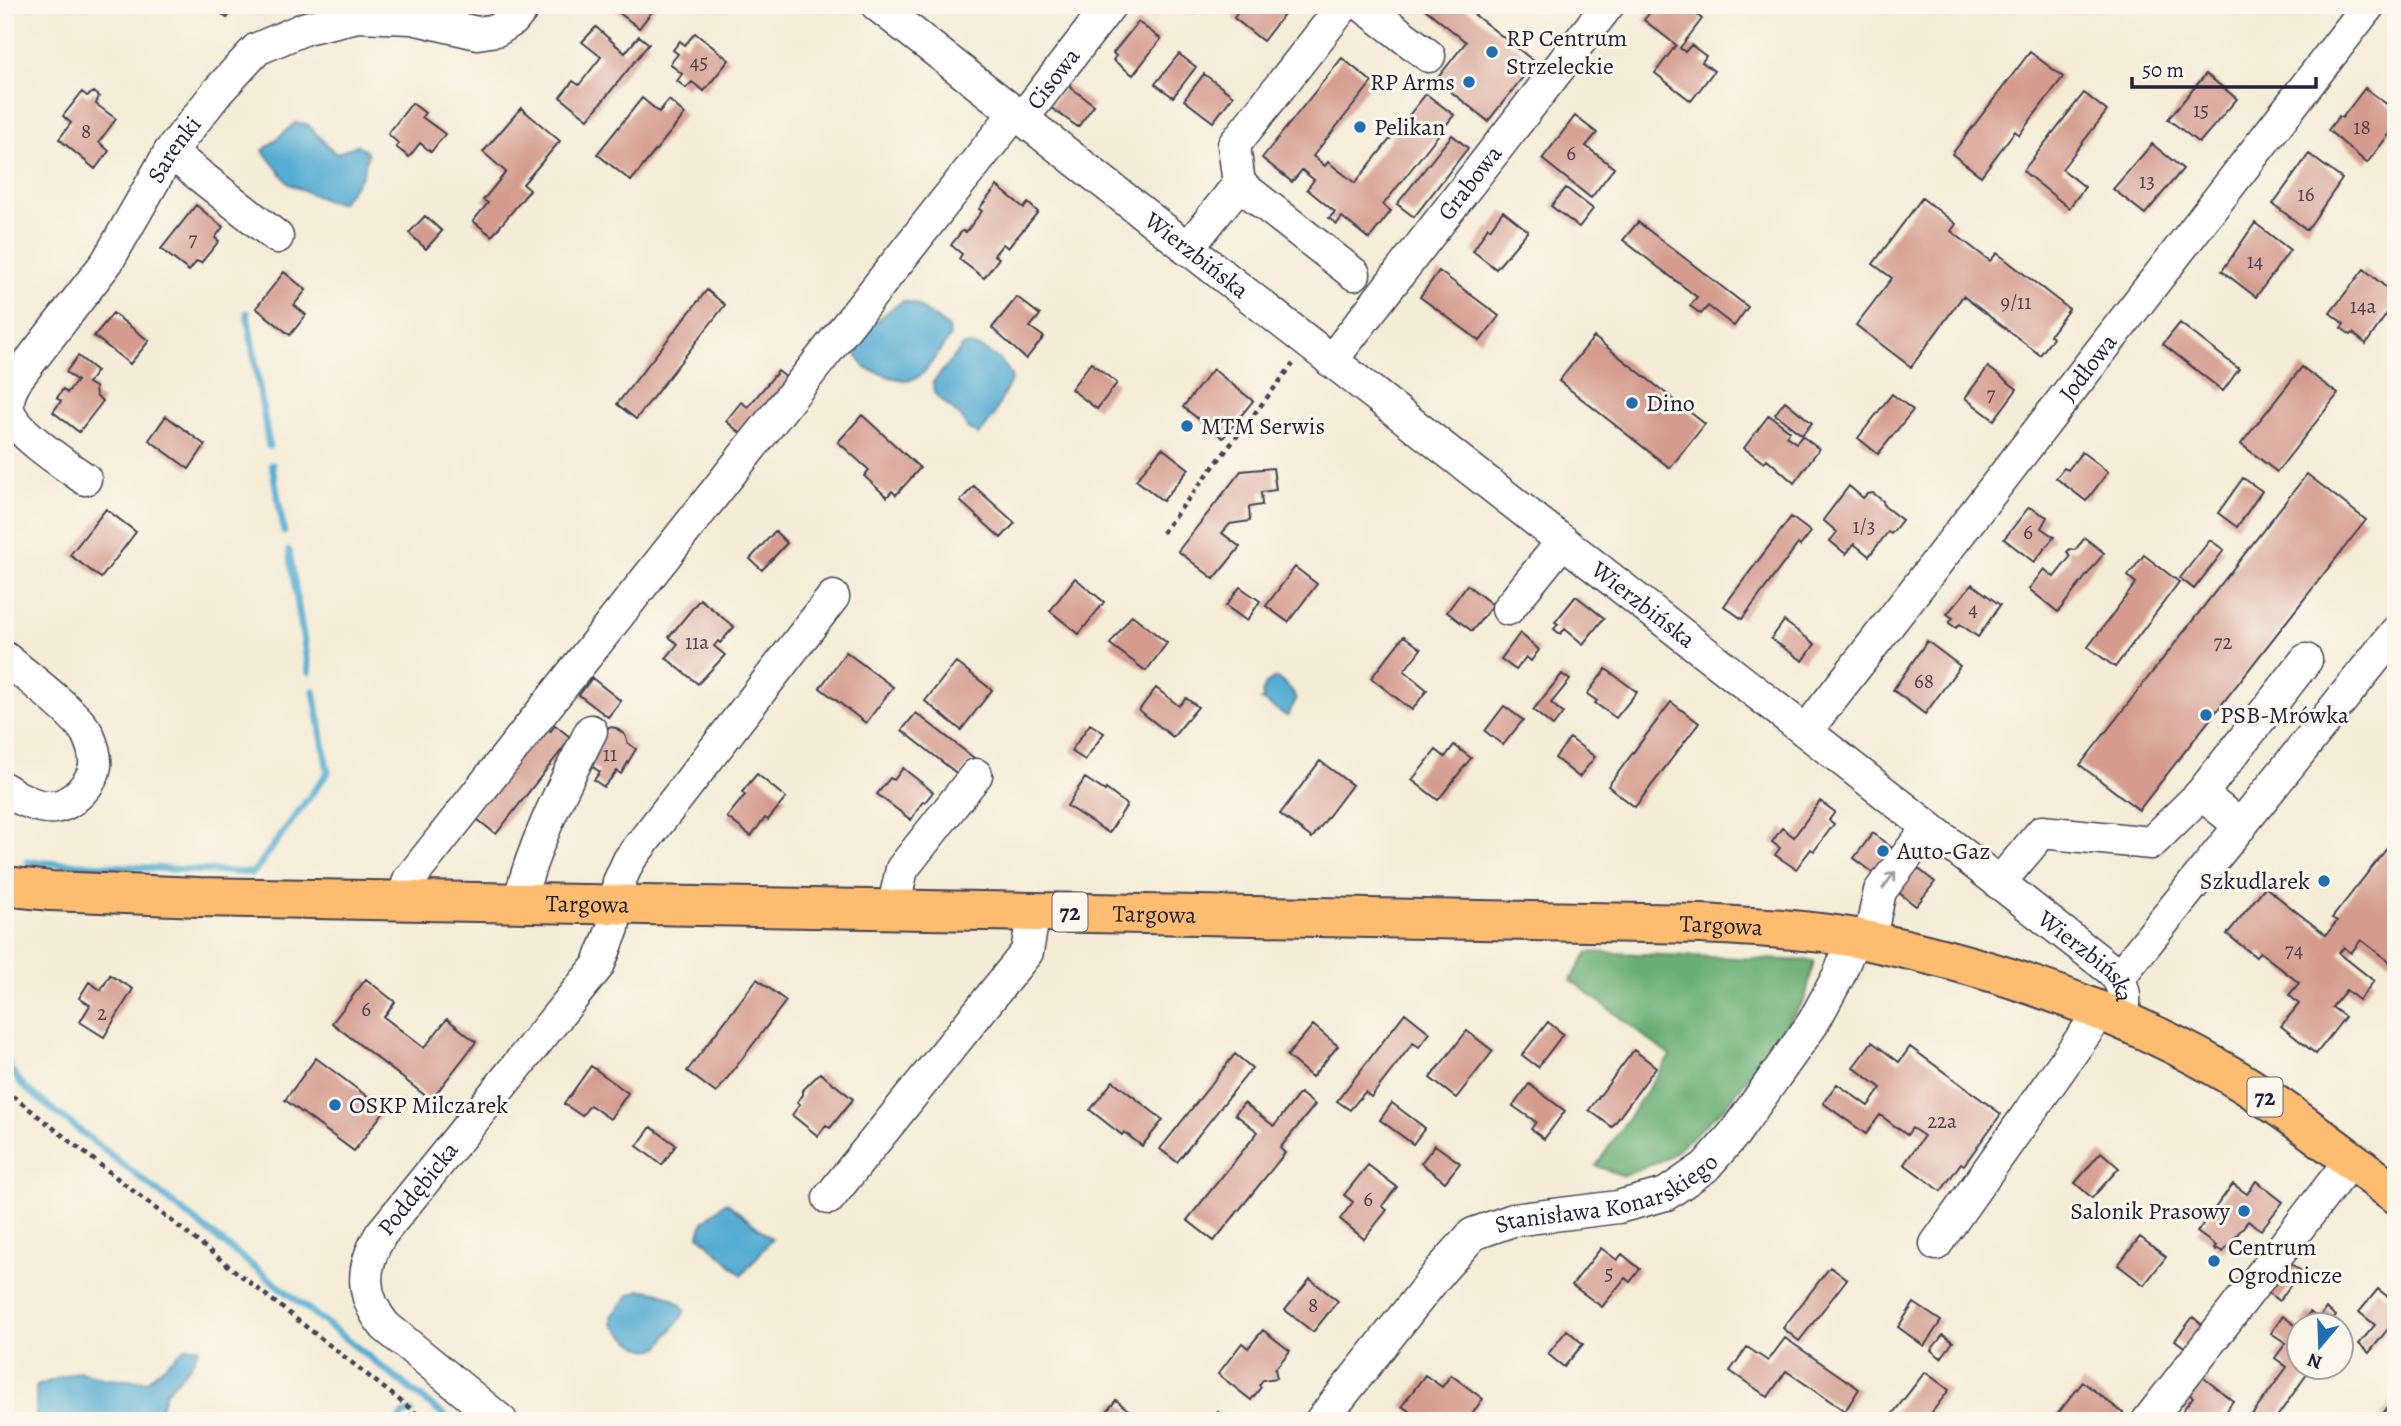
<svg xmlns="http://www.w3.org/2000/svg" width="2401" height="1426" viewBox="0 0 2401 1426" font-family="Alegreya,serif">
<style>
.forest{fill:#68ad73;stroke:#456857;stroke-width:2}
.water{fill:#56add3;stroke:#3c6887;stroke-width:2}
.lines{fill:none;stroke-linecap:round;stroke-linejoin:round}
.stream{stroke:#56add3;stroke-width:7}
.building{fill:#d49b8e}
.minor-casing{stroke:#424052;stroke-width:35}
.major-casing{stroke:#424052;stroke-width:42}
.path{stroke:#424052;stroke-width:4.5;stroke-dasharray:5 5;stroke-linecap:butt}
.minor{stroke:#fff;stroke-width:32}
.major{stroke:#fdbc70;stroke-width:38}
.oneway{stroke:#9c9ca7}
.poi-dot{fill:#1f6fb2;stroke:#fbf7ec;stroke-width:2.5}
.labels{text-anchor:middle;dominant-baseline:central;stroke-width:6;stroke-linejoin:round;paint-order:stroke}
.number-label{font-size:21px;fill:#4e4050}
.shield{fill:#fbf7ec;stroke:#636270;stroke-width:2}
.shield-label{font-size:23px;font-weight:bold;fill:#22223b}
.poi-label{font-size:24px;fill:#22223b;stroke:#fbf7ec;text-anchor:start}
.street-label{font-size:24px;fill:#22223b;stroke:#fbf7ec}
</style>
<rect width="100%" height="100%" fill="#fbf7ec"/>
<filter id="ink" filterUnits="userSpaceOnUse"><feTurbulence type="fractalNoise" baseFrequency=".0143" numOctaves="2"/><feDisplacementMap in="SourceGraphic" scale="14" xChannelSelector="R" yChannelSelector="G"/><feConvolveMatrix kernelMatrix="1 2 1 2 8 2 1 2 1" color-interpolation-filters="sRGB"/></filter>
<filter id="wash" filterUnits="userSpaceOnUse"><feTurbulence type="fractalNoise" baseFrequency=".00686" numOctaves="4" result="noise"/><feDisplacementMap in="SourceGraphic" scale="28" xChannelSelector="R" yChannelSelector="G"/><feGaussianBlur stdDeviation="1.57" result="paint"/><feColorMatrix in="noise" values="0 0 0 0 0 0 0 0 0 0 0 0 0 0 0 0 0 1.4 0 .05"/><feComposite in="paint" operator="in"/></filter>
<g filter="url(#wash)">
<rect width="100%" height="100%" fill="#f4ecd6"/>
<path class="forest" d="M1588,952L1814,961L1805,999L1727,1105L1668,1158L1624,1176L1596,1166L1670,1056L1571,980Z"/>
<path class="water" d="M295,123L307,124L336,154L357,145L368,153L362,176L341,203L327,201L289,184L263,151Z
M903,301L916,304L949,328L950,337C915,383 923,390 865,368L856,354C861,333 885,312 903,301Z
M964,345C982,344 1006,361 1012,378L993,417L979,435L967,428L962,418L934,393L933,382Z
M1275,678C1285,681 1293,691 1296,700L1287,716L1261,700L1264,698L1262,694L1266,684Z
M726,1202L772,1239L742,1275L699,1235L703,1222Z
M640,1290C656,1290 675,1296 685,1310C681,1321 675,1325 669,1333C665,1338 664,1343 659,1347C643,1358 623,1333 612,1324V1316L630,1294Z
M186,1347H199L191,1365L165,1393L158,1421H36V1386L79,1371L105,1379L147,1381Z"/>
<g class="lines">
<path class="stream" d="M247,313L269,446
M272,465L284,532
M289,551L309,672
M28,862L253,873L328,772L314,691
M5,1054L11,1070L24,1087L451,1421
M398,1421L404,1414L411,1412"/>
</g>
<g id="blocks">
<path class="building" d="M211,5H234L236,7L227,18Z
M615,5H657L639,28L613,8Z
M1186,5H1202L1196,13Z
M1243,5H1251L1259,11L1264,5H1291L1263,41L1234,18Z
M1420,5H1462L1535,62L1488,121L1436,80L1466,42Z
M1656,5H1685L1702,19L1680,48L1685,52L1691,45L1706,56L1702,62L1714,71L1691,101L1655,73L1676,45L1644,20Z
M1138,22L1161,39L1133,75L1113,60L1116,56L1113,53Z
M596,27L625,53L639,36L649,44L588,119L560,97L573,81L579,85L601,57L582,42Z
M695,33L729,60L704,91L692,82L686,88L677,81L682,74L670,64L678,54L673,50L680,41L685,45Z
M2030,52L2063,77L2019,135L2015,131L1981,176L1952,154Z
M1179,54L1196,67L1173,97L1155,84Z
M1342,58L1372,82L1313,156L1325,166L1328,162L1355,183L1426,94L1454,115L1383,205L1391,211L1369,239L1342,217L1337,224L1329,218L1335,212L1307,189L1314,180L1302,170L1292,182L1262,158Z
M1204,74L1233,96L1213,122L1184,100Z
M2206,74L2237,99L2199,143L2168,119Z
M1066,84L1094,105L1078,127L1050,107Z
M2365,88L2396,111V125L2367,163L2328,130L2339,116L2342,118Z
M82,92L87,96L94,92L99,96L96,104L116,119L99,142L109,151L95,169L59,139L71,123L63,116Z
M2084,93L2107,111L2062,169L2085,187L2069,208L2023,171Z
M642,98L659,112L669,100L685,114L631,181L597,154Z
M412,103L425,113L422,117L445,134L431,152L420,143L409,157L396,147L399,144L388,134Z
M521,108L560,141L523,184L530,190L492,236L473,221L488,203L483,200L506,172L483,152Z
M1575,116L1597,133L1586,146L1614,168L1591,198L1542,159Z
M1452,135L1468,148L1414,217L1397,204Z
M2152,144L2183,169L2145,214L2113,189Z
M2309,154L2342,179L2307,230L2273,204Z
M997,186L1024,208L1028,203L1038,212L1008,248L1003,244L994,255L999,258L984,278L959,259L962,254L951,245L962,231L966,232L982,211L979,209Z
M1566,188L1593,209L1579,227L1551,206Z
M1922,198L1956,224L1951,231L1990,261L1997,253L2069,309L2050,335L2053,338L2040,355L1963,296L1911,367L1856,325L1892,278L1873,264Z
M196,205L223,227L215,238L219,241L201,263L197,261L189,271L161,249Z
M1503,211L1528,231L1496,269L1473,251L1488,227L1490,229Z
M425,216L442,231L426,249L409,233Z
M1638,222L1748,307L1734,326L1708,306L1701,314L1690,306L1697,297L1623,240Z
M2255,223L2290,250L2256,297L2222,271Z
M2364,269L2395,295L2388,304L2394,308L2392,311L2390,309L2366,344L2353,333L2351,335L2341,328L2344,324L2330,313Z
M1439,271L1499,316L1480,341L1420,297Z
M284,272L306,290L294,305L306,315L290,335L256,308Z
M707,290L725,305L636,419L617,404Z
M1017,297L1040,315L1030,327L1044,337L1026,359L992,328Z
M113,313L149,341L130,364L94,336Z
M2180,323L2239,369L2223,391L2163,344Z
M1594,337L1705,424L1670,468L1559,381Z
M78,356L97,371L88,383L95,387L96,396L103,401L79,432L53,412L61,401L57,398L63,389L67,393L77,381L66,372Z
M1091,363L1117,383L1097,409L1071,389Z
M1988,367L2017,389L1994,420L1965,398Z
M2302,367L2338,394L2277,472L2241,444Z
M1213,369L1253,401L1223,438L1183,407Z
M778,371L797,386L751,442L726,421L741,402L748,407Z
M1892,394L1913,410L1878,454L1858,438Z
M1785,401L1812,423L1802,435L1775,414Z
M862,415L920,468L896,495L892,491L887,497L864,476L869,470L838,442Z
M1769,415L1790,431L1786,436L1796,443L1802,436L1819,449L1794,483L1767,459L1764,463L1744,448Z
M166,416L205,445L189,469L149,440Z
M1162,448L1189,469L1163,501L1136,480Z
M2082,452L2108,472L2086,501L2056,478L2064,468L2068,470Z
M1273,468L1276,490L1261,492L1262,505L1249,507L1250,521L1230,524L1222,533L1240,547L1214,579L1178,551L1241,471Z
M2307,474L2366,520L2139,810L2080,765Z
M2243,478L2262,491L2237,527L2218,513Z
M974,486L1015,523L1001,538L960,501Z
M1849,486L1863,498L1867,494L1873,493L1883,501L1884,506L1902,520L1891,534L1888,532L1869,556L1854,544L1846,554L1830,541L1837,532L1823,520Z
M2029,507L2047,517L2041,528L2054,537L2034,562L2004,539Z
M106,509L136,532L101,578L70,555Z
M1791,517L1811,532L1800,546L1798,544L1742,619L1724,606Z
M775,531L787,543L762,570L750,559Z
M2085,538L2104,553L2058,612L2029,589L2044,569L2054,577L2070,557L2067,552L2070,549L2075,550Z
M2210,540L2224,550L2194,589L2180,578Z
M2144,555L2179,582L2115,667L2088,647L2136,583L2128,576Z
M1295,567L1317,584L1288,622L1266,606Z
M1075,578L1104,602L1079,634L1050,611Z
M1972,584L2000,605L1978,637L1960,624L1956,628L1949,623L1953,618L1947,614Z
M1467,585L1493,605L1472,631L1447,612Z
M1240,587L1260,601L1247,621L1226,606Z
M1576,596L1604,618L1583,644L1565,629L1560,634L1554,629L1558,624L1555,622Z
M700,599L734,627L720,643L718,641L714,646L725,655L698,684L666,658L678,644L669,637Z
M1132,615L1167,643L1146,671L1110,644Z
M1784,621L1815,644L1803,661L1771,639Z
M1520,633L1539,650L1531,661L1526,657L1516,670L1501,659Z
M1404,636L1421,649L1404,671L1427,690L1412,710L1371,678Z
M1927,641L1960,666L1925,714L1893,690Z
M846,652L893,687L866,723L820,688Z
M956,662L992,690L961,730L925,701Z
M1606,669L1637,692L1616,718L1595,703L1597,701L1587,694Z
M1562,674L1570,680L1551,703L1563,713L1553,726L1533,710Z
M592,678L621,701L608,717L579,695Z
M1156,688L1179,706L1186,698L1198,707L1173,737L1139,710Z
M1671,702L1699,723L1635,807L1608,786Z
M1504,706L1523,720L1503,745L1485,731Z
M916,713L974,758L960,776L902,730Z
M1090,724L1104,733L1085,760L1071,751Z
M555,725L571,738L496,834L473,816L544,726L551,731Z
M609,727L616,728L625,735L628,743L636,749L621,774L617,771L604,787L594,780L600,772L583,760Z
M1570,738L1595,757L1579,777L1555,758Z
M1454,745L1471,758L1438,800L1412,780L1436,750L1445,757Z
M1320,761L1352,785L1312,838L1280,814Z
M903,768L933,792L925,802L923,801L911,820L877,794L890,778L894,780Z
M757,774L786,798L768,820L765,818L751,836L727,817L745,795L742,792Z
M1085,778L1105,791L1106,789L1127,805L1109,833L1067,806Z
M1820,801L1835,812L1829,820L1834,824L1814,851L1811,849L1796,869L1775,855L1780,848L1772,842L1782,828L1794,837Z
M1873,833L1935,882L1916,906L1854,858Z
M2396,837V957L2391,963L2361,940L2351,953L2344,947L2339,953L2374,981L2359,1000L2346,990L2332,1007L2345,1017L2316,1054L2281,1026L2299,1004L2289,995L2299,983L2260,952L2256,957L2227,934L2265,887L2326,935L2337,921L2332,918Z
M110,975L133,989L104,1037L80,1022L90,1005L79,998L89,982L101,990Z
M366,979L395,1002L384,1017L424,1048L447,1019L476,1042L431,1100L332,1023Z
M757,979L786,1001L716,1093L687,1071Z
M1405,1013L1430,1033L1419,1047L1413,1043L1371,1097L1365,1092L1350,1110L1337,1101Z
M1548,1022L1563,1034L1538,1067L1522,1055Z
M1313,1025L1338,1046L1312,1077L1287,1056Z
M1467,1031L1493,1051L1456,1098L1430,1078Z
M1872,1042L1899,1062L1910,1047L2001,1114L1964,1165L1961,1163L1941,1191L1904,1164L1924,1136L1912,1128L1907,1135L1880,1115L1866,1134L1823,1103L1837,1084L1868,1106L1881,1088L1853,1067Z
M1634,1050L1656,1067L1612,1127L1589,1110Z
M1235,1054L1252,1068L1177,1162L1160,1149Z
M316,1058L385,1110L354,1151L285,1100Z
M591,1066L628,1093L610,1119L590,1105L582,1116L564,1104Z
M820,1073L853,1099L830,1128L826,1125L818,1136L792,1115L800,1104L797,1102L803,1095V1090Z
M1113,1081L1163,1120L1142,1146L1124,1132L1122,1135L1090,1110Z
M1529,1084L1565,1111L1544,1139L1531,1129L1536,1122L1513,1106Z
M1300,1093L1315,1105L1280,1148L1285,1153L1214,1241L1187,1220L1258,1132L1235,1114L1244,1103L1274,1126Z
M1392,1103L1425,1128L1413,1144L1380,1120Z
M651,1127L676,1145L662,1165L637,1146Z
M1435,1145L1460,1163L1445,1182L1421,1163Z
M2101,1152L2119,1168L2092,1198L2075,1183Z
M1368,1165L1397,1187L1382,1206L1387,1210L1364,1239L1340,1219L1353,1202L1344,1195Z
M2256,1181L2283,1202L2261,1230L2248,1221L2223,1252L2218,1249L2216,1251L2214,1249L2216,1246L2197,1232L2233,1184L2247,1194Z
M2140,1237L2166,1257L2144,1285L2118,1265Z
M1601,1248L1617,1260L1622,1254L1640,1269L1630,1282L1625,1278L1602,1307L1572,1285Z
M2286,1259L2301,1271L2279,1301L2263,1289Z
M1830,1267L1847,1279L1799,1341L1783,1328Z
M1310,1279L1338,1301L1313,1332L1285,1310Z
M2378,1289L2393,1301L2390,1305L2396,1310V1328L2391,1325L2369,1353L2359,1344L2375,1325L2359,1312Z
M1914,1303L1941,1321L1924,1346L1898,1327Z
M2326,1308L2336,1316L2330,1324H2301L2310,1312L2319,1319Z
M2283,1316L2300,1329V1367H2312L2274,1421H2251L2249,1419L2287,1367L2275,1358L2286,1343L2271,1333Z
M2193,1317L2208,1330L2191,1352L2175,1340Z
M1263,1330L1290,1351L1275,1369L1277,1378L1263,1380L1259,1385L1261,1387L1251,1400L1218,1374L1242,1343L1248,1348Z
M1567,1330L1583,1344L1564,1367L1548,1354Z
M1943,1335L1953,1342L1941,1358L1931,1350Z
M1785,1338L1859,1389L1845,1411L1786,1371L1768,1397L1730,1371L1747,1347L1768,1361Z
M1925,1372L1949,1390L1925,1421H1887Z
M1425,1375L1442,1387L1451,1375L1483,1399L1466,1421H1422L1402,1406Z
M2200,1375L2233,1401L2218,1421H2197L2183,1410L2193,1397L2186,1392Z
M2083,1382L2123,1413L2117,1421H2052Z
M2396,1397V1421H2385L2380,1417Z
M1116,1400L1134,1415L1129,1421H1099Z
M1218,1412L1229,1421H1210Z"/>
</g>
</g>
<g filter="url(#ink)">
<use href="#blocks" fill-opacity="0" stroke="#424052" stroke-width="2"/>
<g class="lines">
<g class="minor-casing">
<g id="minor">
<path id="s1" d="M877,5L2111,970C2126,985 2126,1000 2122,1019"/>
<path d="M1362,5L1429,56"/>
<path id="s2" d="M1022,119L1110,5"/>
<path d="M170,152L277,237"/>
<path d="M1239,184L1354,274"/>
<path d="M1187,249L1239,184L1234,145L1344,5"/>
<path id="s3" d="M1331,361L1608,5"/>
<path id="s4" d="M85,479C66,465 12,431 8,408C7,396 12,387 18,377L107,262L170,152L218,91L257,49L306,28L358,16L412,18L477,33L497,30L513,20L525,5"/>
<path d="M1508,609L1563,541"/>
<path d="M5,658C24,674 79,715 88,735C92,744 96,756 95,766C92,784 73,804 55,807C39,809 17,798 5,789"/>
<path id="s5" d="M1806,731L2369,5"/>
<path d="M2201,794L2306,660"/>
<path d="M1999,883L2042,832L2151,843L2201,794L2241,826"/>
<path d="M403,901L409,880L1015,113"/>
<path d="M519,903C534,842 563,787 591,731"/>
<path d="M893,909L902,869L976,775"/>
<path d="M1869,942L1880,891L1928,828"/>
<path d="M2118,978L2396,632"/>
<path d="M829,1198L1027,952L1034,911"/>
<path d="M1936,1244L2101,1011"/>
<path id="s6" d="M501,1421L385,1326C360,1295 361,1267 381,1234L598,966L613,928L619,882L629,860L833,597"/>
<path id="s7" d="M1321,1421L1441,1270L1473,1234L1513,1220L1618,1207L1666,1194L1705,1167L1734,1134L1813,1023L1839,975L1854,938"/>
<path d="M2148,1421L2350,1161"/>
</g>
</g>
<g class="major-casing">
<g id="major">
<path id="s8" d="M5,886L51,891L199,897L1702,924C1753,927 1805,929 1855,938C1980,963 2102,1003 2214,1066C2279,1102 2336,1150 2396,1194"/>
</g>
</g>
<path class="path" d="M1162,533L1293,364
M5,1090L426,1421"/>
<use href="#minor" class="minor"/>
<use href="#major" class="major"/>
</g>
<defs><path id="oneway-shaft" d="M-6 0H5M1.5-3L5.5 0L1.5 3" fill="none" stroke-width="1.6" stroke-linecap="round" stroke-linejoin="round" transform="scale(1.75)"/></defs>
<use class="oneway" href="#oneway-shaft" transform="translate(1889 880) rotate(-53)"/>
</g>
<g class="poi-dot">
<circle cx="1492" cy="52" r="7"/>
<circle cx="1469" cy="82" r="7"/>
<circle cx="1360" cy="127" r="7"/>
<circle cx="1632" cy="403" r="7"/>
<circle cx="1187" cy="426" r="7"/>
<circle cx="2206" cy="715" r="7"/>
<circle cx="1883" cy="851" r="7"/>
<circle cx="2324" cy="881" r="7"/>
<circle cx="335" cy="1105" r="7"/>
<circle cx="2244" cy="1211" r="7"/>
<circle cx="2214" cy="1261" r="7"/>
</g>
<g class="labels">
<g class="number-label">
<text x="699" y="62">45</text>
<text x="2201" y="110">15</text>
<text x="2362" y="127">18</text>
<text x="86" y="131">8</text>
<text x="1571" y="153">6</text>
<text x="2147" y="181">13</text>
<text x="2306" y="194">16</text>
<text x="193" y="239">7</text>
<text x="2255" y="261">14</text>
<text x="2016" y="302">9/11</text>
<text x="2363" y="306">14a</text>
<text x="1991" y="394">7</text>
<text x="1864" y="526">1/3</text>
<text x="2028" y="532">6</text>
<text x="1973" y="609">4</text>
<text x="697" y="642">11a</text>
<text x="2223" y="642">72</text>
<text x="1924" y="681">68</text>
<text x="610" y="754">11</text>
<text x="2294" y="950">74</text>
<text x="366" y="1009">6</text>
<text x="102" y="1013">2</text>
<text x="1942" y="1121">22a</text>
<text x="1368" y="1199">6</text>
<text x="1609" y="1273">5</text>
<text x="1313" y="1305">8</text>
</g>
<g class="shield">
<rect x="1052.5" y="892.5" width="35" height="39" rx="5"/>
<rect x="2247.5" y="1077.5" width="35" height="39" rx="5"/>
</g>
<g class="shield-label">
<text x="1070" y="912">72</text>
<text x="2265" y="1097">72</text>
</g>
<g class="poi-label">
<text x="1506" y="38">RP Centrum<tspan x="1506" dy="28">Strzeleckie</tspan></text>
<text x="1455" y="82" text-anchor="end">RP Arms</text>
<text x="1374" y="127">Pelikan</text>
<text x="1646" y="403">Dino</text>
<text x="1201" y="426">MTM Serwis</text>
<text x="2220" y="715">PSB-Mrówka</text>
<text x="1897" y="851">Auto-Gaz</text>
<text x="2310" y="881" text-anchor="end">Szkudlarek</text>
<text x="349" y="1105">OSKP Milczarek</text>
<text x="2230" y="1211" text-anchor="end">Salonik Prasowy</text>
<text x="2228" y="1247">Centrum<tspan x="2228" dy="28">Ogrodnicze</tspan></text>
</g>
<g class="street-label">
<text stroke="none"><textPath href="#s2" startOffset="51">Cisowa</textPath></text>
<text stroke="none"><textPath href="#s4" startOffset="416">Sarenki</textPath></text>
<text stroke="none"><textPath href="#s3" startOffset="226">Grabowa</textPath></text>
<text stroke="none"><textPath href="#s1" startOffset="406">Wierzbińska</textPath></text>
<text stroke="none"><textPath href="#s5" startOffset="460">Jodłowa</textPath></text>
<text stroke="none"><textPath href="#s1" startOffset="973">Wierzbińska</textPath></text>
<text stroke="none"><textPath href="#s8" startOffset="583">Targowa</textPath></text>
<text stroke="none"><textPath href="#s8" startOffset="1150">Targowa</textPath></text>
<text stroke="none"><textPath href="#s8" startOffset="1717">Targowa</textPath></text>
<text stroke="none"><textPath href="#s1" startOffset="1540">Wierzbińska</textPath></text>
<text stroke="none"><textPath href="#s6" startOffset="308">Poddębicka</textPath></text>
<text stroke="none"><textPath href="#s7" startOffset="382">Stanisława Konarskiego</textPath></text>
</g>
</g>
<rect width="2401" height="1426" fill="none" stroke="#fbf7ec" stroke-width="28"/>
<g transform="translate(2320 1346) rotate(199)"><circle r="33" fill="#fbf7ec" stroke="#a4a2a5" stroke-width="2"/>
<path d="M0-5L12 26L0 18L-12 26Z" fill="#1f6fb2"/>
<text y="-10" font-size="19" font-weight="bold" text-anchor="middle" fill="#22223b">N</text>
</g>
<path d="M2132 77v10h184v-10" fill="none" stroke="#22223b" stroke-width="3.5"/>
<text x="2142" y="77" font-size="21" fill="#22223b" stroke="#fbf7ec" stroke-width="5" paint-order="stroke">50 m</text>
</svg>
